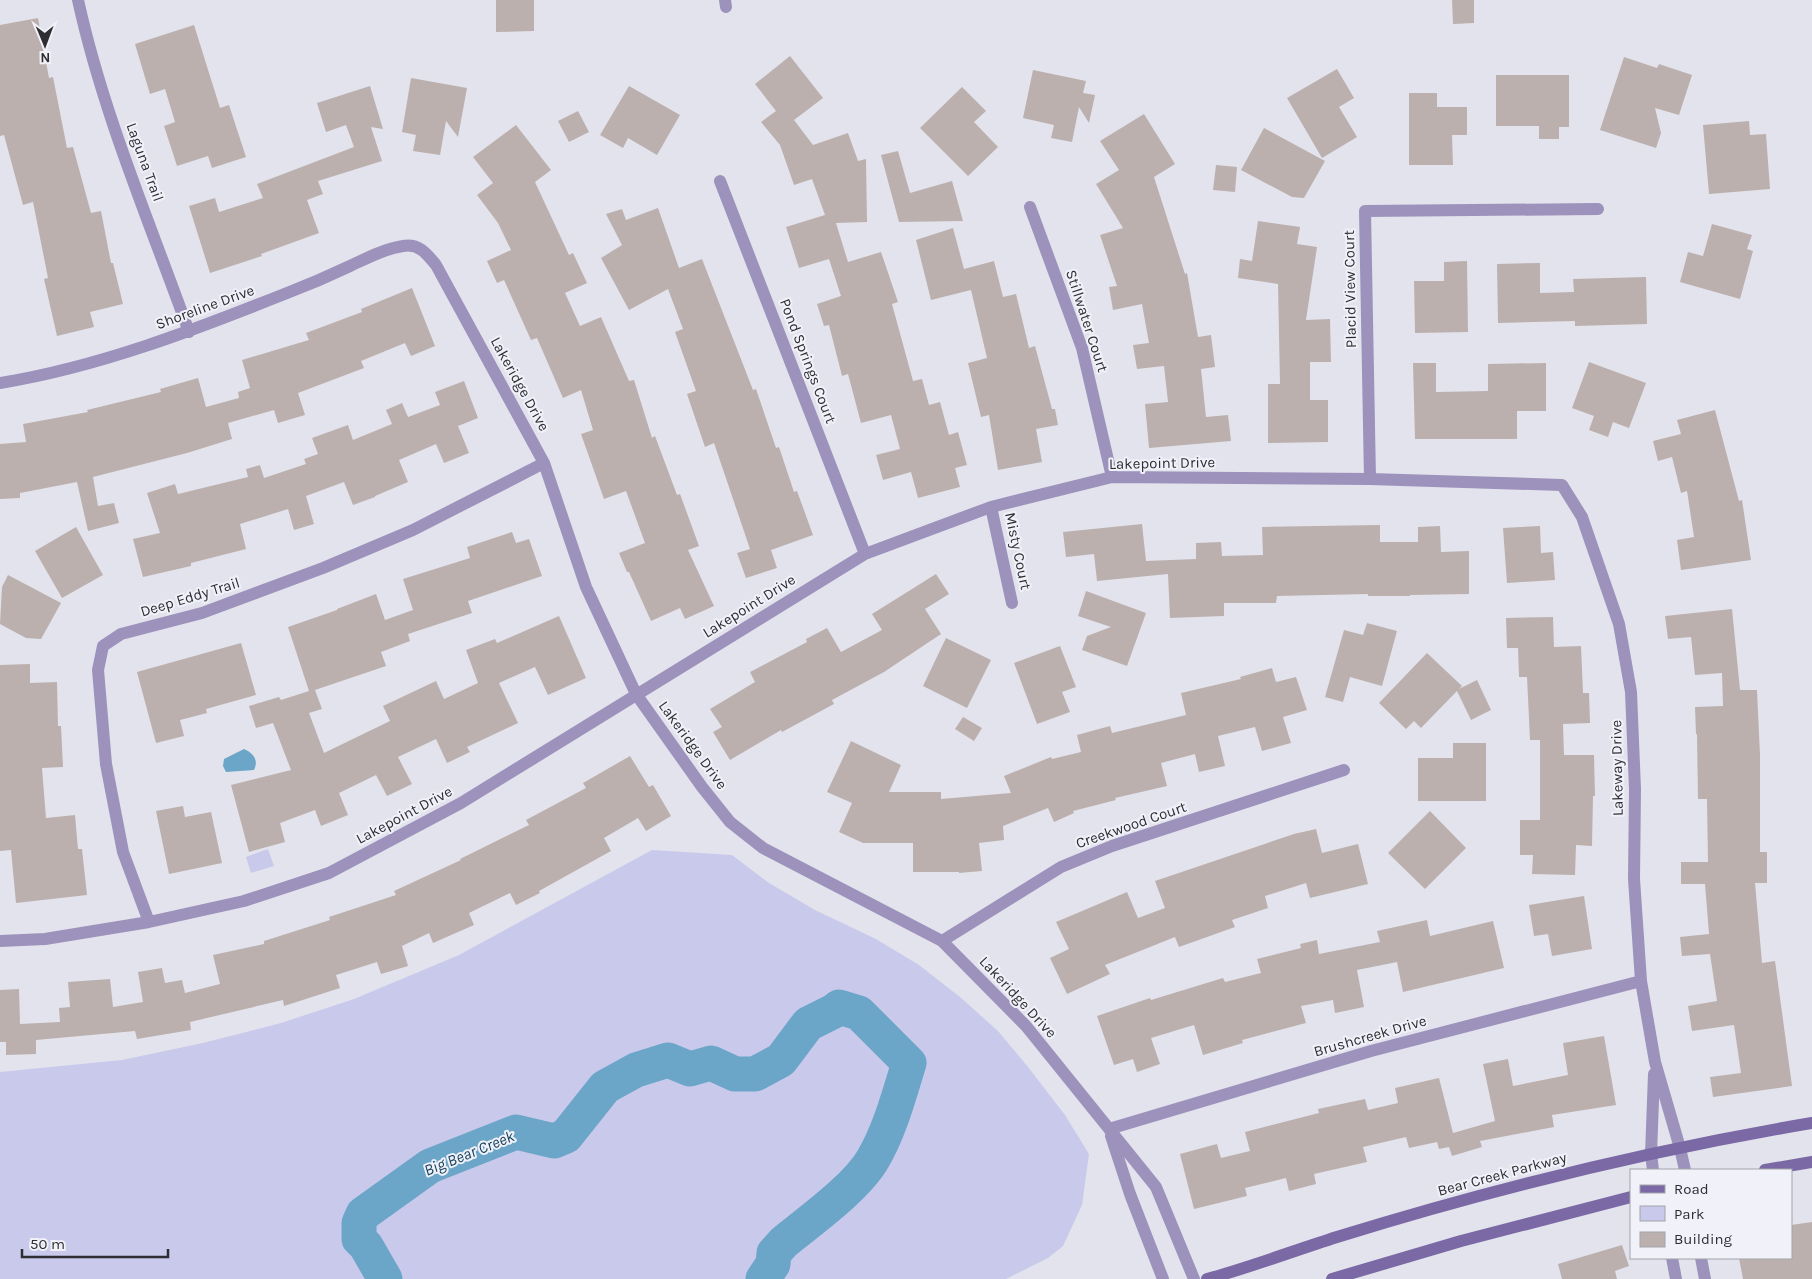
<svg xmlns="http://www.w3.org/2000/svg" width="1812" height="1279" viewBox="0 0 1812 1279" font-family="Karla,sans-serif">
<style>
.green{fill:#c9c9ec}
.water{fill:#6ba5c7}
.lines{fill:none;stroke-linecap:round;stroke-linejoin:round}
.river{stroke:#6ba5c7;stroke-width:35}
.building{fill:#bbb0ad}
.minor{stroke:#9d92bc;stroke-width:12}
.secondary{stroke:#7b69a6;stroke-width:12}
.labels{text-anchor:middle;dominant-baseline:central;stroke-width:4;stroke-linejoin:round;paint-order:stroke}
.street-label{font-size:15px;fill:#2e2e32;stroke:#f1f1fa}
.water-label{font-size:16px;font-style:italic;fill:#0e3e57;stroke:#f1f1fa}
</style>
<rect width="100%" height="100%" fill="#e3e3ed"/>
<path class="green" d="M268,849L274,866L251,873L246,857Z
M652,850L732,855L769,883L815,910L876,939L919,965L960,997L998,1031L1028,1067L1065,1115L1089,1154L1082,1205L1063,1246L1048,1258L1006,1279H0V1072L122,1060L203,1043L281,1023L354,999L459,955Z"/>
<path class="water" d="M244,749C253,753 259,760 254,770L226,772L223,766L224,759Z"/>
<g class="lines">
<path class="river" d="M385,1279L366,1246L359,1239V1223L363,1214L430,1166L516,1132L554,1141L566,1136L605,1087L636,1070L668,1060L690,1069L711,1063L735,1074H755L781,1060L808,1024L834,1011L839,1007L859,1013L909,1063C899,1095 890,1130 873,1159C856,1188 811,1220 784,1242L774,1253L773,1264L763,1279"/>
</g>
<path class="building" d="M496,0H534V31L496,32Z
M1452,0H1474V23L1453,24Z
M38,18L49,78L53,77L67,148L73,147L91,213L101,211L111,263H113L123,304L90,312L94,327L57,336L44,279L48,278L33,202L23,205L4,135L0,136V25Z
M194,25L220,108L229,105L246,157L212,168L208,156L177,166L164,126L175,122L165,89L150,94L135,44Z
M790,56L823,98L794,120L813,145L848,133L858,161L866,159L867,222L836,223L848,262L881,252L898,302L892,304L913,381L922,379L929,405L940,402L949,435L958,432L967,465L955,468L960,487L918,498L911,472L883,480L876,455L900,449L891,415L861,423L848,374L842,376L829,325L824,326L817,304L841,296L829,259L799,268L786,227L825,215L812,179L794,185L780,145L761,122L776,111L755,84Z
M1624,57L1657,68L1659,64L1692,75L1679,115L1655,108L1661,133L1656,148L1600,130Z
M1337,69L1354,98L1339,107L1357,137L1322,158L1287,98Z
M1033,70L1086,81L1083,93L1095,95L1089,123L1079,107L1072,142L1051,138L1054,125L1023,118Z
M1496,75H1569V127H1559V139H1539V126H1496Z
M411,78L467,88L458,137L446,121L440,155L413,151L416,135L402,132Z
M370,86L383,129L371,127L382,161L318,181L323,194L307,200L319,233L261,254L262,256L210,273L189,206L215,198L219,212L263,198L257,184L354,147L346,125L326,132L317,103Z
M629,86L680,115L657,155L628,138L623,148L600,135Z
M962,87L986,111L974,122L998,147L968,176L920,128Z
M1409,93H1437V107H1467V135H1452L1453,165H1409Z
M578,111L589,132L569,142L558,121Z
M1144,114L1175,164L1154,177L1185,274L1187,273L1198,337L1211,335L1215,367L1201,369L1206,417L1228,415L1231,441L1149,448L1145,404L1168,402L1164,366L1137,369L1133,345L1149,343L1142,304L1113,310L1109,287L1117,286L1100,235L1123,228L1096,184L1119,170L1100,141Z
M1749,121L1750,135L1766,134L1770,189L1709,194L1703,125Z
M516,125L551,170L535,182L569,255L573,253L587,283L565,293L580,326L601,317L629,381L634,380L652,438L655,436L677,495L680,494L699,546L688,550L714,606L685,619L680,608L651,621L629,572H627L619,553L645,543L626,491L604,499L581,434L593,430L581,390L563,398L537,338L531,340L504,280L497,283L487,261L511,250L498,223L477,195L493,183L473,157Z
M1264,128L1325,161L1304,198L1292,197L1241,170Z
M898,151L910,193L952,181L963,221L899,222L881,155Z
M1216,165L1237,167L1235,192L1213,190Z
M658,208L679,268L702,259L753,390L756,389L776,448L779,447L794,492L797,491L813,535L771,550L777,568L746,578L737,553L750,549L714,443L705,447L687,394L696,391L675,332L683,329L668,289L629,310L601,258L622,245L606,214L622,209L626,220Z
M1258,221L1300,227L1297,244L1317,247L1306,320L1330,319L1331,362H1310V400H1328V442L1268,443V384H1280L1278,284L1238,278L1240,259L1252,261Z
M1712,224L1752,235L1747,249L1753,251L1740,299L1680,282L1688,252L1703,256Z
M953,228L964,269L994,261L1003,297L1016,294L1029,348L1035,346L1052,409H1055L1058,425L1036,429L1042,462L998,470L989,415L981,417L968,363L987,358L971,290L931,300L916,240Z
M1467,261L1468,332L1415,333L1414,281H1444V262Z
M1540,263V293L1574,292L1573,279L1646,277L1647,324L1575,326V321L1498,323L1497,264Z
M412,288L435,346L411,356L405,343L361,361L364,368L298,393L305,415L278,423L274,410L228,423L232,439L187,453L93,477L98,506L114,503L119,523L88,531L77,482L20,493V498L0,499V444L26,442L23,424L88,412L87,410L161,392L160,389L198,378L206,407L239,398L238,392L250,388L242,360L309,340L306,333L362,312L361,309Z
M1589,362L1646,383L1629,428L1613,422L1608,437L1589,430L1594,416L1572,408Z
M1413,363H1436V392L1488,391V364L1546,363V411H1517V439H1415Z
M464,381L478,418L458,426L469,453L444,463L436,444L399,460L408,482L375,496V497L353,505L344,482L306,496L314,524L294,530L288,509L240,524L246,549L191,563V566L143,577L133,539L160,533L147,493L175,484L178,494L248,477L246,469L260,465L264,478L306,464L304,459L318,454L312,438L348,425L353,440L392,424L386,410L402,403L408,417L440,405L435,392Z
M1715,410L1739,501L1742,500L1751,560L1681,570L1677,540L1694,537L1687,491L1681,493L1672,457L1658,461L1653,441L1681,434L1677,420Z
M1142,524L1146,561L1196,559V543L1221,542L1222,556L1263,555L1262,527L1380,525V542H1418V527L1440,526L1441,552L1469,551V594L1410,595V596H1368V594L1277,596L1276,603H1224V616L1170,618L1168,574L1097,581L1094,554L1066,557L1063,532Z
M1540,526L1541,553L1553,552L1555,580L1507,583L1503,528Z
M76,527L103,575L62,598L35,551Z
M512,532L516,543L529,539L542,576L468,601L472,613L408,634L410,641L381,652L386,666L315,690L322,709L309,713L324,753L390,721L383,706L436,681L444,699L478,683L466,650L495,639L497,643L559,616L586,678L548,695L535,667L499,683L518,723L467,747L470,752L447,763L436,739L398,757L412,784L387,796L376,775L339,793L348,815L321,826L315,810L280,823L285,842L249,852L231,785L291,770L273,723L256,728L249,706L279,697L281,700L309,691L288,627L337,610V609L376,594L385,620L413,610L403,579L470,558L467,547Z
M936,574L949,594L925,609L941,634L884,672L832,700L834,704L782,732L781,730L730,760L713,732L722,727L710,709L755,682L750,672L807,642L806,639L827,628L841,652L882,630L872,614Z
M8,575L61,603L41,639L26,638L0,624L2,587Z
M1086,591L1146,613L1127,666L1082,650L1087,636L1111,627L1078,616Z
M1732,609L1740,690H1757L1760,755V852H1767V883H1755L1762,963L1775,961L1792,1086L1713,1097L1710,1077L1741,1073L1734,1025L1692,1031L1688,1006L1717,1001L1710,954L1682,956L1680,937L1709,934L1705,884H1681V862H1708L1707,799H1698L1697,734H1696L1695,707L1723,706L1722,673L1695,675L1691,637L1668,639L1665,616Z
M1553,617L1554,647L1581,646L1583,693H1589L1590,723L1563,724L1564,755H1594L1595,796H1593L1592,846L1576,845L1575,875L1532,874L1533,855H1520V820H1540V740H1530L1527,677H1519L1518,648H1507L1506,618Z
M1367,623L1397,631L1382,686L1350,677L1343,702L1325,697L1344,630L1363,635Z
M946,638L991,660L967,708L923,686Z
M241,643L256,695L206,709L207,713L180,720L184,736L156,743L137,672Z
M1060,646L1076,687L1062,692L1070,712L1037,724L1014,663Z
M1427,653L1462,686L1459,689L1477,680L1491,710L1471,720L1457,691L1421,728L1414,721L1406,729L1379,703Z
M30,664V683L57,682L58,726H61L63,767L42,768L46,818L75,815L78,849H82L87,895L16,903L11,850L0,851V665Z
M1272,668L1276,682L1296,677L1307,710L1283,717L1291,743L1262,751L1255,727L1218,736L1225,766L1199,772L1195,754L1161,763L1167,786L1115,798L1116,800L1073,811L1074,813L1054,822L1048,808L1003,826L1004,840L979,843L982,871L959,873V872H913V843H863L839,832L852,803L827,792L851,741L901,765L889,792H941V799L1011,793L1004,776L1051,757L1052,759L1081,752L1077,735L1110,726L1112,733L1186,715L1181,693L1241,679L1240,677Z
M963,717L982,728L974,741L955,729Z
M1453,743H1486V801H1418V758H1453Z
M630,756L649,787L653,785L671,816L646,831L638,818L604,838L611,851L539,891L540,893L516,905L510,893L469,913L474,925L433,943L429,933L402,946L408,966L381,974L377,962L336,975L340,988L284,1006L283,1000L190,1022L191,1030L137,1039L135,1031L36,1040V1054L6,1055V1042H0V990L19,989L20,1024L60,1022L59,1008L70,1007L68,982L110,979L113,1007L143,1002L138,972L162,968L165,983L182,980L185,993L220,984L213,955L264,944V941L330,920L329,917L396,895L394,891L461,860L460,859L529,825L526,820L586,788L583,783Z
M183,806L185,817L211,812L222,863L169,874L156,811Z
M1430,811L1466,848L1425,889L1388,853Z
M1316,829L1322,853L1358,844L1368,884L1310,898L1306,883L1265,896L1268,908L1232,920L1235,927L1179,947L1175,937L1105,965L1110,974L1067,994L1050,958L1069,949L1056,922L1127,892L1138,918L1165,908L1155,881L1294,834Z
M1584,896L1592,949L1552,956L1548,934L1534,936L1529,905Z
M1427,920L1430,936L1493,921L1504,968L1403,992L1397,962L1357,970L1364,1007L1335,1013L1333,1000L1301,1006L1306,1023L1242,1040L1243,1043L1203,1055L1194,1025L1151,1038L1160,1064L1137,1072L1133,1059L1114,1065L1097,1016L1150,998L1151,1000L1223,978L1225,982L1261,973L1257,959L1301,948L1300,944L1317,940L1319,954L1380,942L1377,931Z
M1604,1036L1616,1105L1552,1115L1554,1127L1480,1141L1482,1147L1452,1156L1449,1147L1439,1149L1437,1142L1409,1148L1406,1137L1363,1147L1367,1162L1314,1174L1316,1184L1289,1191L1286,1178L1245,1188L1247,1196L1194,1209L1180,1154L1217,1144L1221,1158L1250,1151L1245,1132L1319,1113L1318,1109L1365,1099L1368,1110L1398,1103L1395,1088L1439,1078L1453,1133L1495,1121L1483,1064L1508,1059L1513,1086L1568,1075L1563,1043Z
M1812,1222V1279H1743L1739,1258H1791V1225Z
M1622,1245L1629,1266L1615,1271L1617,1279H1562L1558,1264Z"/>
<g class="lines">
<path class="minor" d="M78,0C103,114 150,223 189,332
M725,0L726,7
M720,181L865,554
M1030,207L1082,348L1112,477
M0,383C99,367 194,330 287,293C308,285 329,276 350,266C367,258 384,249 403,246C419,243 427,254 436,265L544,463L586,587L636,694L702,787L730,822L763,848L942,941L1026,1026L1156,1187L1194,1279
M1370,479L1365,211L1598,209
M991,507L1012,603
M149,922L123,852L106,764L98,670L103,646L121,634L202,613L323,568L413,530L544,463
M0,941L45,939L149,922L244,901L329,873L461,803L865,554L991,507L1112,477L1370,479L1562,485L1582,517L1619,624L1631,692L1635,789L1634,879L1641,981L1655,1062L1680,1148L1685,1170
M942,941L1061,867L1112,846L1344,770
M1109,1129L1371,1051L1641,981
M1111,1136L1130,1194L1163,1279
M1653,1170L1651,1154L1654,1074
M1672,1258L1676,1279
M1701,1258L1705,1279"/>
<path class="secondary" d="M1765,1170L1812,1162
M1207,1279C1251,1267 1293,1251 1337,1237C1492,1189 1651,1150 1812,1123
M1332,1279L1461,1241L1631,1197"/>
</g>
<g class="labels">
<g class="street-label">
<text transform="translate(145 162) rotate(70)">Laguna Trail</text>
<text transform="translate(1350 289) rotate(-91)">Placid View Court</text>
<text transform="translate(205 307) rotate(-20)">Shoreline Drive</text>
<text transform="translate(1087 321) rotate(72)">Stillwater Court</text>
<text transform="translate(808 361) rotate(69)">Pond Springs Court</text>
<text transform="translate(520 384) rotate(61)">Lakeridge Drive</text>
<text transform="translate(1162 463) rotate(-1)">Lakepoint Drive</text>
<text transform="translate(1018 551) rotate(78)">Misty Court</text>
<text transform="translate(190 597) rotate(-17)">Deep Eddy Trail</text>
<text transform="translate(749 606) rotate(-32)">Lakepoint Drive</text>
<text transform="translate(693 745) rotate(54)">Lakeridge Drive</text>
<text transform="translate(1617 768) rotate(-91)">Lakeway Drive</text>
<text transform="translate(404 815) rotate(-28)">Lakepoint Drive</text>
<text transform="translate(1131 825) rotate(-19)">Creekwood Court</text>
<text transform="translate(1018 997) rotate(47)">Lakeridge Drive</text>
<text transform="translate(1370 1036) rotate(-16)">Brushcreek Drive</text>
<text transform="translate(1502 1174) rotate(-15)">Bear Creek Parkway</text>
</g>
<g class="water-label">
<text transform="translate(469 1153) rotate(-22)">Big Bear Creek</text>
</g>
</g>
<rect x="1630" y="1169" width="162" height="90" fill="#f1f1fa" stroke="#a3a3aa"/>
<rect x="1640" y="1185" width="25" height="8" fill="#7b69a6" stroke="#a3a3aa"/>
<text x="1674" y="1194" font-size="15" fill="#2e2e32">Road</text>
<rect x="1640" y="1206" width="25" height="15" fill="#c9c9ec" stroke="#a3a3aa"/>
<text x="1674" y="1219" font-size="15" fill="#2e2e32">Park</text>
<rect x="1640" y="1232" width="25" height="15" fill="#bbb0ad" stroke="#a3a3aa"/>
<text x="1674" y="1244" font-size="15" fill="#2e2e32">Building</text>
<g transform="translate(45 45) rotate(179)" stroke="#f1f1fa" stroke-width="4" paint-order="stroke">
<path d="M0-4L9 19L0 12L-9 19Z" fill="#2e2e32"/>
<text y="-8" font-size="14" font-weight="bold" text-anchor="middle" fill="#2e2e32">N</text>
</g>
<path d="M22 1249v8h146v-8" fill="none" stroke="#2e2e32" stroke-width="2.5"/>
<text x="30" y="1249" font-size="15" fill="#2e2e32" stroke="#f1f1fa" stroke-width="4" paint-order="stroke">50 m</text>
</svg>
